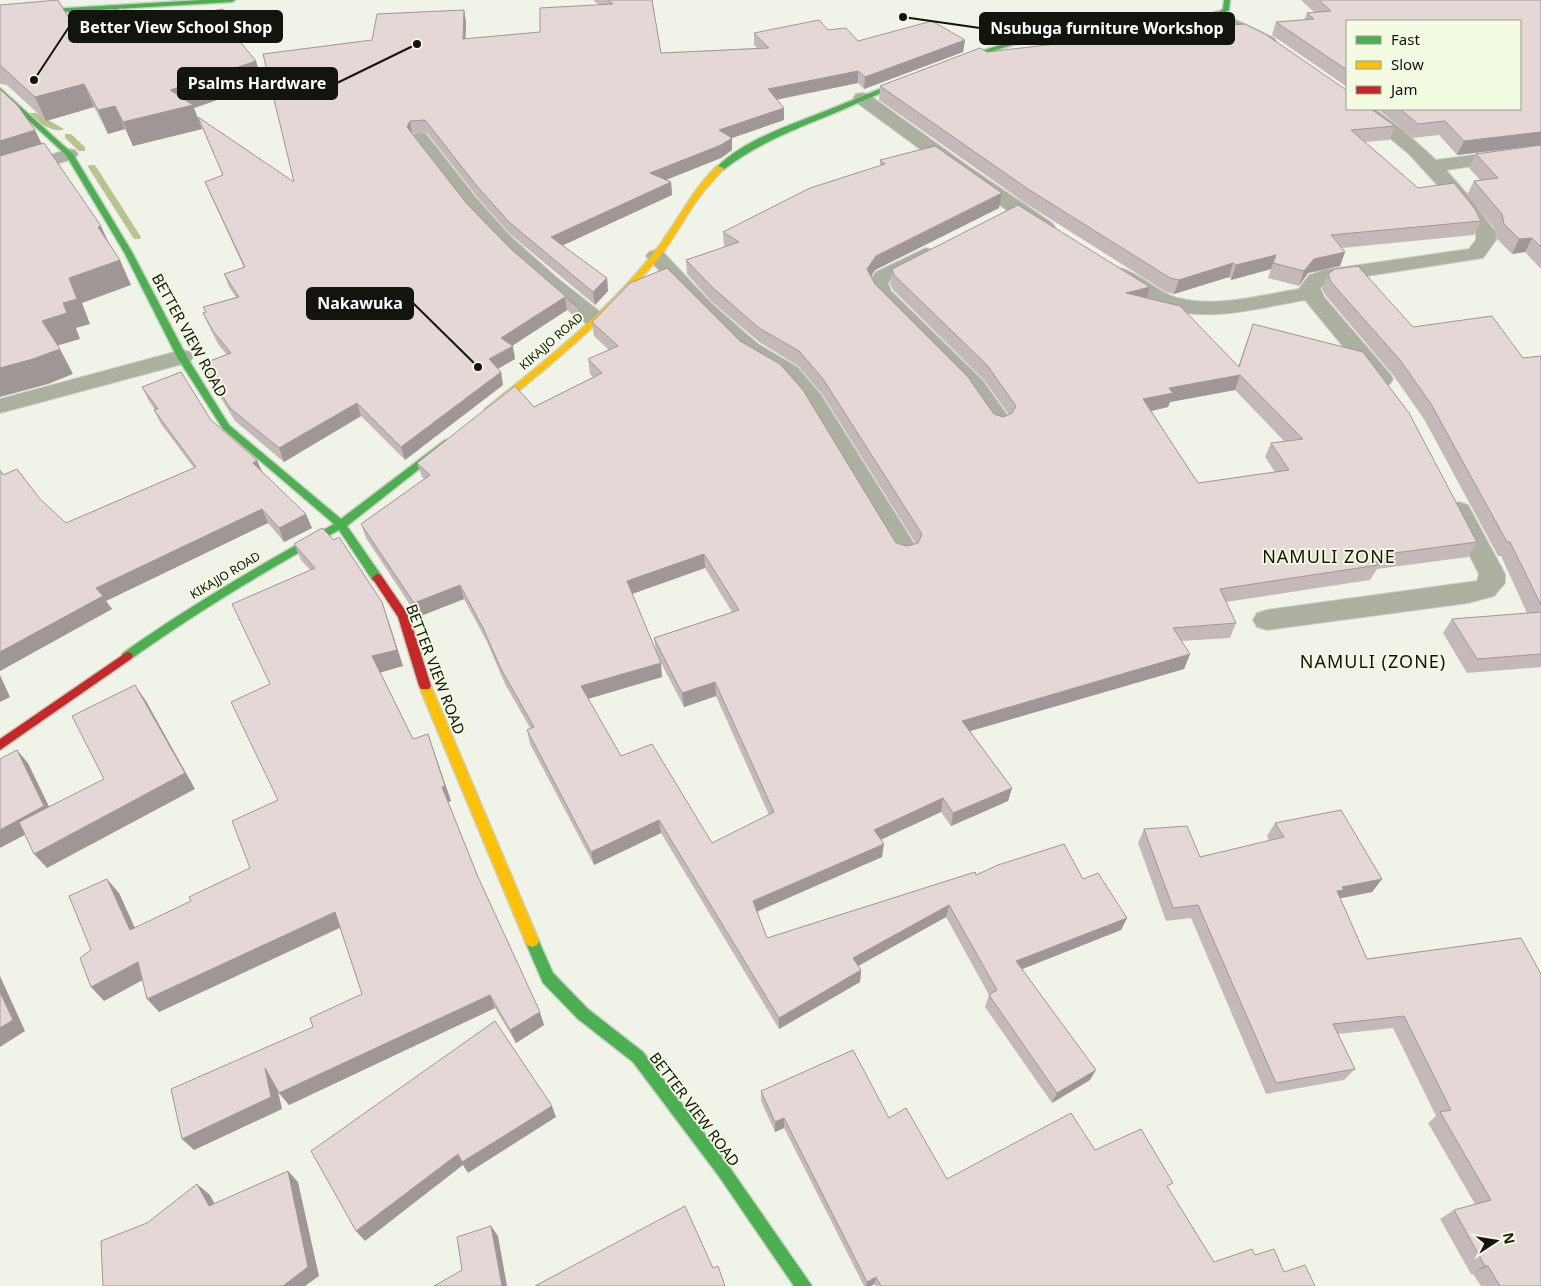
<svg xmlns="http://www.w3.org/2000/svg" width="1541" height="1286" viewBox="0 0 1541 1286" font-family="'Noto Sans',sans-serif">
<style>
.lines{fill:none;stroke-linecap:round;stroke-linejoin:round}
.stream{fill:#b7c491;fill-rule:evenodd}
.street-casing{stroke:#cccfc6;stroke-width:2}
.fast-casing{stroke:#cccfc6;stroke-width:3}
.slow-casing{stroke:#cccfc6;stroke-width:3}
.jam-casing{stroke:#cccfc6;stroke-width:3}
.street{fill:#acb0a1;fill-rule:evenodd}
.fast{fill:#4caf50;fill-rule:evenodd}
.slow{fill:#ffc107;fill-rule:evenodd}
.jam{fill:#c62828;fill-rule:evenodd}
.wall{fill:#c4b9b8;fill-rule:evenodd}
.shaded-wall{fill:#a09696}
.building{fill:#e4d7d6;stroke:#a09696;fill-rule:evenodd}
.labels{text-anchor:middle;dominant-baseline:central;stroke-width:4;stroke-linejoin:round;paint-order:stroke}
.far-street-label{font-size:12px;fill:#12150d;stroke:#f2fae2}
.street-label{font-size:15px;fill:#12150d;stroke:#f2fae2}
.quarter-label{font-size:18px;letter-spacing:1px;fill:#12150d;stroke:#f2fae2}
.leader{fill:none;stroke:#12150d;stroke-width:2}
.callout-dot{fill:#12150d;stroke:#f2fae2;stroke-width:2}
.callout{fill:#12150d;stroke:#12150d;stroke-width:2}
.callout-label{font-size:16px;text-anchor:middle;font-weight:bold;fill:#fff}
</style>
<rect width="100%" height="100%" fill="#f0f4e8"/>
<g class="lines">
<path class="stream" d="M192,14H195V18L144,21L140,19L144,17Z
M30,113H36L64,129C57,134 37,123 30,117Z
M65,134H71L85,147V151H79L65,138Z
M89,165H95L141,237L140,239H134L88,167Z"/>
<g class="street-casing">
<path id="street" d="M1217,11L1274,38L1276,41L1274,44H1262L1211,19L1209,16L1211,13Z
M862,93L868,94L968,166L1052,223L1055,227L1052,231H1038L954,174L856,102L853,98L856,94Z
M1355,109H1375L1405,132L1436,160L1541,146V156L1446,170L1467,194L1496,233V240L1483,258L1328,282L1320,288L1324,297L1390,374L1393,379L1390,384L1382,386L1374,384L1305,300C1257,308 1203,325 1156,305C1139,298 1125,286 1110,276L1107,272L1110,268C1130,263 1156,293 1178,298C1217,308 1261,295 1299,289L1309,275L1325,270L1469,249L1476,240V233L1453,202L1409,154Z
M420,133L426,134L477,199L510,236L556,277L604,315L607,320L604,325L596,326L588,325C518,268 463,213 411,138L414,134Z
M69,149L75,150L78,154L75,158L0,183V171Z
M926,248L933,250L936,254L933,258L890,280L888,283L891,291L983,381L1012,422L1008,427L1000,430L992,427L967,391L872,293L868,283L876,272Z
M656,250L663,252L711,303L758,344L797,367L821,395L918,550L914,557L905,559L896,557L804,404L781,377L742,354L697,311L646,256L649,252Z
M182,350L190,352L193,357L190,362L0,413V399Z
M1459,502L1468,505L1505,574V583L1494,596L1468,603L1267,630L1257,627L1253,620L1257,613L1267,610L1477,581L1479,574L1447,511L1450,505Z"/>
</g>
<g class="fast-casing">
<path id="fast" d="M201,0H235L232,2L0,16V12Z
M1224,0H1230L1229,10L1217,18C1178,20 1138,20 1100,26C1010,39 927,73 844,109C802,127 760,141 723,170L716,168C744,139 796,123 833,108C917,74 998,39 1087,24C1130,17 1173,17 1215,14L1223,9Z
M0,88L73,154L132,252L187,357L229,425L341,519L445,440H451L453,442L451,444L347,526L381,575L382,578L381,581H373L339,530C267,570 198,611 131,659H123L121,656L123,653C191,605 261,564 334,524L223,429L177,357L124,252L66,155L0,94Z
M532,935L537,937L553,973L588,1009L643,1052L728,1165L812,1286H794L718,1175L633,1062L578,1019L543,983L525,941L527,937Z"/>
</g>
<g class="slow-casing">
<path id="slow" d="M717,166L724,168C715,179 705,188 697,200C683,220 672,242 657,260C608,318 550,366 491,413H485V409C544,362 605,314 652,255C676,226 690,192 717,166Z
M425,681L429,683L431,686L539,941L537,945L532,947L527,945L525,941L419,686L421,683Z"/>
</g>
<g class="jam-casing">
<path id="jam" d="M377,574L381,575L409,616L431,686L429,689H421L419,686L398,617L372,578Z
M127,652L131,653L133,656L131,659L0,750V739Z"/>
</g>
<use href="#street" class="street"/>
<use href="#fast" class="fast"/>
<use href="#slow" class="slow"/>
<use href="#jam" class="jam"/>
</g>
<path class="wall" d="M593,0H652L661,53L757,48L754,45V33L828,30L858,41L965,40L963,52L864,89L858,83L777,100L784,120L732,138V150L721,158L665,180L671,182L672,195L562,245L607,278L608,291L595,305L511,235L478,198L427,133H412V134L467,204L511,249L578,307L579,320L567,310L512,346L515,359L498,369L501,372L503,385L405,460L361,416L284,462L235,421L208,377L202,364L227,355L218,344L209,326L203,313L205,312L203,307L236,297L229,287L224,274L244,268L210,194L205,182L223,176L198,117L294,182L372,40L464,10L466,22L465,39L540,32L599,5Z
M1301,0H1541V145L1457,155L1439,135L1413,138L1378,109H1520V21H1347V87L1272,35L1276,22L1304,20L1307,13L1314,12Z
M0,5L70,20L135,24L229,29L263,84L194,108L202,129L133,146L125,129L108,134L94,107L46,121L7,85L0,84Z
M1200,27L1347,109L1395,126L1389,140L1365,142L1418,188L1481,221L1474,235L1342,248L1345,252L1340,266L1308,273L1299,286L1268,278L1271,269L1231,280L1229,277L1174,294L1166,292L1025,203L879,100L880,86L987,52L1129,40L1199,30Z
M1541,145V269L1525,252L1512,254L1496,238L1494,228L1467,195L1474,181L1480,180L1469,168L1476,154Z
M880,160L999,208L875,270L871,277L875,284L994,414L1003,417L1009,415L984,380L893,290L890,284L892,269L1147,298L1238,367L1253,324L1477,542L1468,557L1377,569L1370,580L1226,602L1236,623L1230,638L1181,641L1190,654L1184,669L970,731L1012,788L1008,801L951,826L941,812L881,840L882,857L757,912L767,938L976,875L1083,879L1127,918L1121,930L1022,969L1090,1080L1052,1103L985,1007L989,995L946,917L858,966L861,970L860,982L779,1029L661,833L594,865L530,744L527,730L530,728L505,684L487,642L464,599L418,617L366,538L361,524L424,479L422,477L417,463L534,407L593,377L590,374L588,359L609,350L594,336L592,322L896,543L907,546L916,544L822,394L798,366L759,342L712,302L687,274L686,260L724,247V246L723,232L880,166ZM1235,390L1284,441L1271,443L1265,457L1275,472L1198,483L1151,411L1168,407L1170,402ZM705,568L732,612L654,638L656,651L632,594ZM658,657L684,707L716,696L769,815L712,843L621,756L588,699L662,677Z
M1328,274L1413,327L1523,358L1541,356V667L1467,673L1443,633L1452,619L1527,613L1501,556H1498L1424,419L1393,375L1326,296L1322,289Z
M142,387L211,420L262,471L312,528L284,542L268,523L106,601L112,609L0,671V469L4,475L40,499L66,523L194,468L161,424L154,410H155L149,401Z
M294,544L388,619L403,666L380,672L413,739L428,734L451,801L448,802L478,877L544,1025L516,1043L495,1008L289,1105L278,1091L282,1109L194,1150L313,1027L362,994L340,928L159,1012L142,980L104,1001L91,950L119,893L135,928L191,901L250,868L278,800L270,684L310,570L301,560Z
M1275,823L1382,879L1372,892L1340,898L1367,959L1521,938L1541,1286H1481L1473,1274H1471L1440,1219L1454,1210L1475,1204L1428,1123L1436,1116L1393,1028L1338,1034L1355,1069L1344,1080L1266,1094L1191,918L1166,921L1138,843L1144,829L1200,857L1269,841L1267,836Z
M761,1091L889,1118L947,1179L1095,1150L1168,1188L1214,1262L1255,1255L1284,1272L1315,1286H875L874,1284L871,1286H864L784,1128L775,1132L761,1101Z"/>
<path class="shaded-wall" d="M223,9L230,31L227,26Z
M464,10L466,22L465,51L463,39Z
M965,40L963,52L864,89L865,77Z
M256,61L263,84L194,108L202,129L133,146L123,122L170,90Z
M858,71V83L768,101V89Z
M84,84L94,107L46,121L35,97Z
M115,106L125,129L108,134L98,110Z
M784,108V120L732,138V150L721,158L651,186L650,173L719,130Z
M410,121L412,133L409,139L407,127Z
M35,130L47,154L0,169V141Z
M1541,132V145L1457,155L1464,141Z
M671,182L672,195L553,250L551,237Z
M1002,193L999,208L875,270L866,284L867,269L876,256Z
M101,226L112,250L98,227Z
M1532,238L1525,252L1512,254L1519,239Z
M1345,252L1340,266L1308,273L1299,286L1304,271L1314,259Z
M1276,255L1271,269L1231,280L1236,265Z
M120,260L131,285L82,303L90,324L76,328L80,339L56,346L42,321L69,278Z
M1233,263L1229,277L1174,294L1179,280Z
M607,278L608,291L595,305L593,292Z
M1150,287L1146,301L1126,293Z
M565,297L567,310L504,351L501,338Z
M513,346L515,359L492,372L489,359Z
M60,349L73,374L48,384L0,397V368Z
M501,372L503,385L405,460L401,447Z
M1240,375L1235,390L1170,402L1168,407L1138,414L1143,399L1169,388Z
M357,403L361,416L284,462L279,448Z
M257,460L263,474L253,463Z
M262,509L268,523L106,601L112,609L0,671V652L96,588Z
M306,514L312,528L284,542L279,528Z
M704,554L705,568L629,595L627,581Z
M460,585L464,599L418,617L414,603Z
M382,602L403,666L379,673L372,656Z
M1190,654L1184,669L960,734L962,721Z
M661,663L662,677L584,700L581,686Z
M0,675L10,697L0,702Z
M715,682L716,696L684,707L682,693Z
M135,685L146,701L195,789L47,868L34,854L185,773Z
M428,734L451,801L448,802L442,787Z
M17,750L28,763L55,819L0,848V830Z
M1012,788L1008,801L951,826L953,813Z
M943,798L941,812L873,843L874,830Z
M659,820L661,833L594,865L591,852Z
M884,844L882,857L753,913V901Z
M107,879L119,893L142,944L130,930Z
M1382,879L1372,892L1337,899V891L1342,887Z
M949,905L946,917L851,970L853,958Z
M335,912L343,926L159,1012L147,999Z
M1127,918L1121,930L1012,973L1016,961Z
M138,962L150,976L104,1001L91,987Z
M861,970L860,982L779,1029V1018Z
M0,976L25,1031L0,1047Z
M490,995L495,1008L289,1105L279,1093Z
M540,1012L544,1025L516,1043L510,1030Z
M265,1068L275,1080L282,1109L194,1150L182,1139Z
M1096,1070L1090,1080L1052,1103L1057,1093Z
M552,1106L556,1117L468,1173L463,1165L365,1241L356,1231L458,1154Z
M784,1118V1128L775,1132V1122Z
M288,1171L298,1182L319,1276L305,1286H283Z
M197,1184L210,1195L221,1216L209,1206Z
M491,1226L498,1236L507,1286H502Z
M1485,1266H1488L1471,1274Z
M876,1277L874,1284L871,1286H866L867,1282Z"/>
<path class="building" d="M58,0L70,20L123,8L135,24L223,9L227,26L256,61L170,90L193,105L123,122L115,106L98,110L84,84L35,97L0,65V5Z
M608,0H652L661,53L769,48L754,33L819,20L828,30L846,28L858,41L932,21L965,40L865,77L858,71L768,89L784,108L719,130L732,138L721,145L650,173L671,182L551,237L607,278L593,292L509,222L476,185L425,120L410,121L407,127L467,204L511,249L578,307L565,297L501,338L513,346L489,359L501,372L401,447L357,403L279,448L230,408L202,364L231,353L213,331L203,313L206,312L203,307L239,297L224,274L245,267L205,182L223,175L198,117L294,182L263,54L372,40L377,14L464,10L463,39L540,32V8L613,4Z
M1319,0H1541V132L1464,141L1445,121L1418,124L1400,109H1520V21H1347V70L1276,22L1314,19L1307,13L1331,11Z
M1245,24L1265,34L1345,89H1347V109H1371L1395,126L1351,130L1418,188L1454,183L1475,209L1481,221L1331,235L1345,252L1314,259L1304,271L1273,263L1276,255L1236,265L1233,263L1179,280L1170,278L1028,189L880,86L980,48L987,52L1124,36L1129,40L1202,29L1200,27Z
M0,89L18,106L35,130L0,141Z
M44,143L101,226L98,227L120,260L69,278L77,299L63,303L67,313L42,321L60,349L33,359L0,368V156Z
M1541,145V247L1532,238L1519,239L1504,224L1502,214L1474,181L1498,178L1476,154Z
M935,146L1002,193L876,256L867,269L875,284L968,377L994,414L1003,417L1012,413L1016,406L987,365L894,275L892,269L1018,205L1150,287L1126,293L1180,306L1239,367L1253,324L1363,352L1409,413L1477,542L1372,556L1378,565L1220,589L1236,623L1173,628L1190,654L962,721L1012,788L953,813L943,798L874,830L884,844L753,901L767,938L975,872L976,875L998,865L1064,844L1083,879L1098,873L1127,918L1016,961L1096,1070L1057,1093L989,995L997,990L949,905L853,958L861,970L779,1018L659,820L591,852L527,730L534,727L501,669L483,628L460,585L414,603L361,524L430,475L417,463L515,386L534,407L602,373L588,359L618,346L592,322L630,283L667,268L740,341L780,364L803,390L896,543L907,546L918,543L922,534L823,379L799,351L759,328L712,287L686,260L739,242L723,232L810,188L885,164L880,160ZM1240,375L1303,439L1271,443L1289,470L1198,483L1143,399L1173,393L1169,388ZM704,554L739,610L654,638L682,693L715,682L774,812L712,843L652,744L621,756L581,686L661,663L627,581Z
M1358,266L1413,327L1492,316L1523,358L1541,356V605L1510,542H1507L1431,404L1400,360L1331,282L1328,274L1335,269Z
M181,372L211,420L257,460L253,463L306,514L279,528L262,509L96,588L103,596L0,652V471L3,475L17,469L40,499L66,523L196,467L154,410L158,409L142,387Z
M322,528L334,540L339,537L382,602L397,650L372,656L413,739L428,734L445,786L442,787L478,877L540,1012L510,1030L490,995L279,1093L265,1068L271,1097L182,1139L171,1089L313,1027L310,1018L362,994L335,912L147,999L138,962L91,987L80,958L91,950L69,896L107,879L130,930L191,901L189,897L250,868L232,821L278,800L231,702L270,684L232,604L315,568L294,544Z
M1541,612V654L1477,659L1452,619Z
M135,685L185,773L34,854L19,822L104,779L72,716Z
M17,750L44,806L0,830V759Z
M1341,810L1382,879L1342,887L1344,890L1337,891L1367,959L1521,938L1541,974V1286H1500L1488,1266H1485L1454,1210L1491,1200L1440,1112L1451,1110L1404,1016L1333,1024L1355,1069L1276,1083L1198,905L1173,908L1144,829L1187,826L1200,857L1284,837L1275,823Z
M0,992L13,1020L0,1028Z
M495,1021L552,1106L462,1162L458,1154L356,1231L311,1151Z
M853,1050L889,1118L906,1108L947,1179L1071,1113L1095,1150L1141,1129L1173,1183L1167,1186L1214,1262L1252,1249L1255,1255L1274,1249L1284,1272L1305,1265L1315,1286H881L876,1277L867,1282L784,1118L775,1122L761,1091Z
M288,1171L308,1267L283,1286H103L101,1241L147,1223L197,1184L209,1206Z
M685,1206L713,1268L718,1266L725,1286H535Z
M491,1226L502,1286H434L462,1270L457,1237Z"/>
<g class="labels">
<g class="far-street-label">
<text transform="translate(551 341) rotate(-41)">KIKAJJO ROAD</text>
<text transform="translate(225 575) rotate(-31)">KIKAJJO ROAD</text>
</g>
<g class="street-label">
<text transform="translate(190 335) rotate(61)">BETTER VIEW ROAD</text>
<text transform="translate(436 669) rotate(69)">BETTER VIEW ROAD</text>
<text transform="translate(695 1109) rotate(53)">BETTER VIEW ROAD</text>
</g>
<g class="quarter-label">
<text x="1329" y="556">NAMULI ZONE</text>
<text x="1373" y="661">NAMULI (ZONE)</text>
</g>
</g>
<path class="leader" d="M34 80L69 27M903 17L980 28M417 44L337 83M478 367L413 303"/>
<g class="callout-dot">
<circle cx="34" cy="80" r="5"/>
<circle cx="903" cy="17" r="5"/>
<circle cx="417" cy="44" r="5"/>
<circle cx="478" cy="367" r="5"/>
</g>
<g class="callout">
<rect x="69" y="11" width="213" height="31" rx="5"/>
<rect x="980" y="13" width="254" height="31" rx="5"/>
<rect x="178" y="68" width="159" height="31" rx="5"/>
<rect x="307" y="288" width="106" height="31" rx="5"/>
</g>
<g class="callout-label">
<text x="176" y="33">Better View School Shop</text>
<text x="1107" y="34">Nsubuga furniture Workshop</text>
<text x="257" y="89">Psalms Hardware</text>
<text x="360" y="309">Nakawuka</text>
</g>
<rect x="1346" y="20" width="175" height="90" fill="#f2fae2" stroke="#989e8d"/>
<rect x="1356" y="36" width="25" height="8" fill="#4caf50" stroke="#989e8d"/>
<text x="1391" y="45" font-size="15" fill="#12150d">Fast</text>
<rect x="1356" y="61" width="25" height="8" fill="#ffc107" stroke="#989e8d"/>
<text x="1391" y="70" font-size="15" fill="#12150d">Slow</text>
<rect x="1356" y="86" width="25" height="8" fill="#c62828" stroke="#989e8d"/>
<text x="1391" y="95" font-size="15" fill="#12150d">Jam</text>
<g transform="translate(1496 1241) rotate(78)" stroke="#f2fae2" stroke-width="4" paint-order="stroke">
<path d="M0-4L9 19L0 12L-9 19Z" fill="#12150d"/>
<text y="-8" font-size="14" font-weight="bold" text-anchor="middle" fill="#12150d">N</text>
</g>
</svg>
